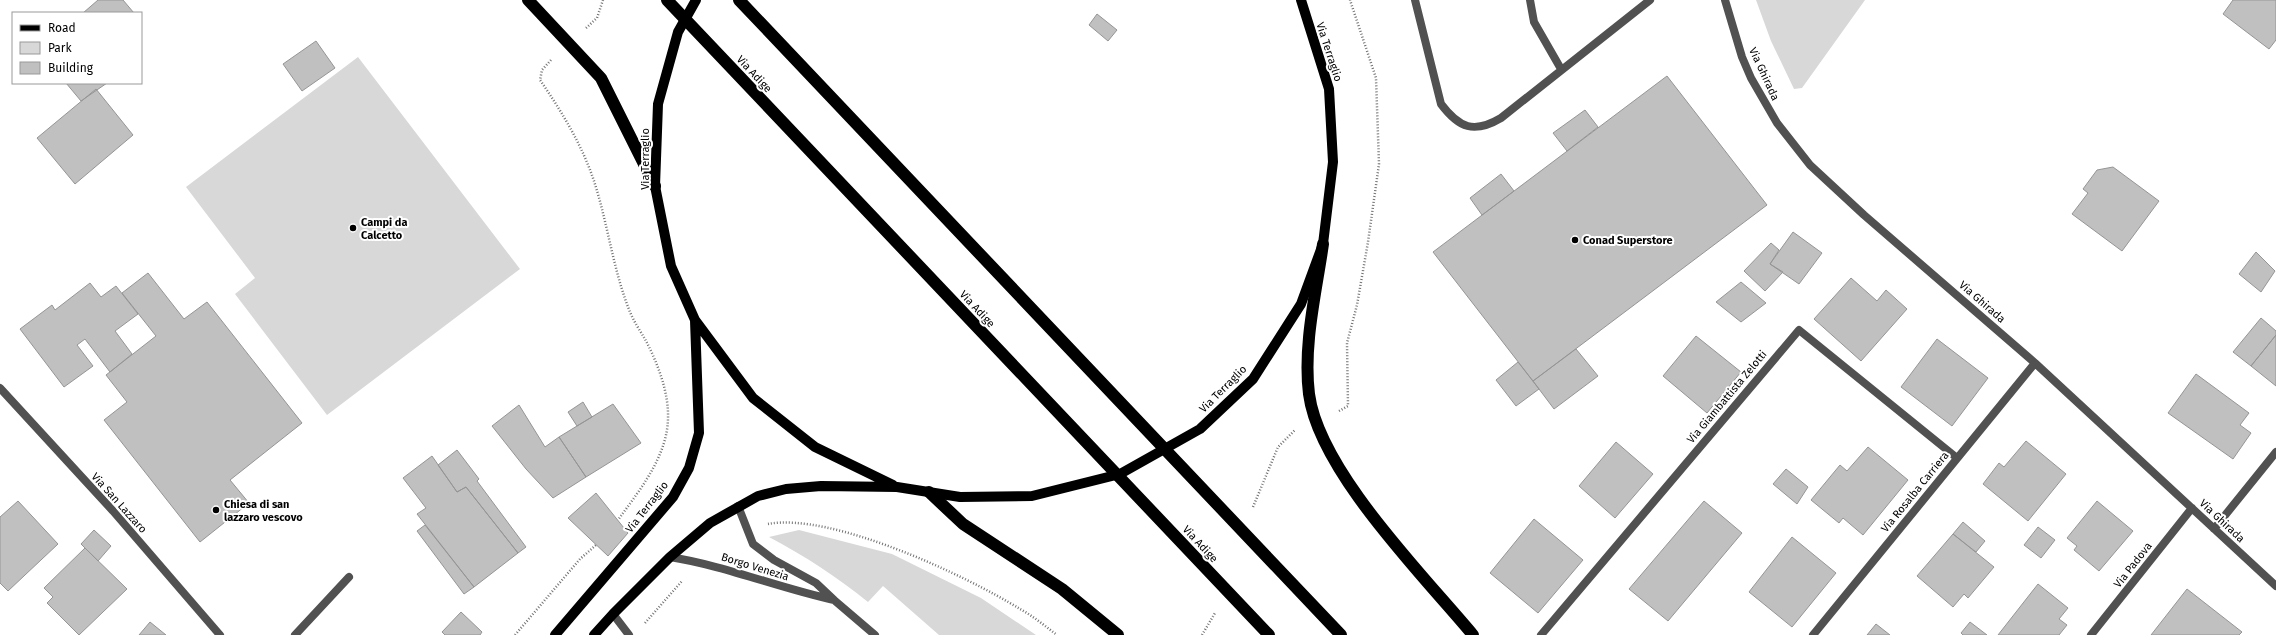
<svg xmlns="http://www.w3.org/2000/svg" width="2276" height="635" viewBox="0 0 2276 635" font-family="'Fira Sans',sans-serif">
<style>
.green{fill:#d8d8d8}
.building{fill:#c0c0c0;stroke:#959595}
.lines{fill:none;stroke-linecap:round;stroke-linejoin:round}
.path{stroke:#737373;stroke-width:2.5;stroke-dasharray:1 2;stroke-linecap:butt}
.lane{stroke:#515151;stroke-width:8}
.street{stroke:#515151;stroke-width:8}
.primary{stroke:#000;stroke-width:10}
.highway{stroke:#000;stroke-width:12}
.poi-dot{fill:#000;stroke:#fff;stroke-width:1.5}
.labels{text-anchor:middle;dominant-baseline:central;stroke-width:4;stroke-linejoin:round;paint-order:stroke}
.street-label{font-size:11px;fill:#000;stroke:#fff}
.poi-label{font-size:11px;font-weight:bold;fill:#000;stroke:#fff;text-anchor:start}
</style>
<rect width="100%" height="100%" fill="#fff"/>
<path class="green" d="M1756,0H1865L1802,88L1794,89L1771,41Z
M358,57L520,269L327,415L235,294L255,278L186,187Z
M799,530L892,554L981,598L1036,635H939L883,586L868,602C837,577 805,556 769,537Z"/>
<path class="building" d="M98,0H123L134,13H83Z
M2233,0H2276V40L2269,49L2223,14Z
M1097,14L1117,30L1108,41L1089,25Z
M316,41L335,68L302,91L283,64Z
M1667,76L1767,205L1533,381L1433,252Z
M66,83H107L81,101Z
M96,89L133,135L75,184L37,138Z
M1585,110L1598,127L1567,151L1553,133Z
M2113,167L2159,201L2122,251L2072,214L2088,193L2083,189L2097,170Z
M1501,174L1514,191L1482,215L1470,198Z
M1793,232L1822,253L1799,284L1770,264Z
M1771,243L1779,250L1770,264L1783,272L1765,291L1744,271Z
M2256,252L2275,271L2261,292L2239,274Z
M148,273L184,319L207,302L302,423L230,480L249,503L200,542L104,420L127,402L106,375L156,336L122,293Z
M1851,278L1877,301L1886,290L1907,309L1861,361L1814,319Z
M1741,282L1766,303L1741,322L1716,302Z
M90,283L101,297L116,286L138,314L115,331L132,354L110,372L85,339L77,345L93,366L64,387L20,329L52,305L55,310Z
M2261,318L2276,331V335L2251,366L2233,352Z
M2276,335V386L2251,366Z
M1696,336L1741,372L1707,413L1663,376Z
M1937,339L1988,378L1952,426L1901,387Z
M1576,349L1598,376L1554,409L1533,381Z
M1518,362L1539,389L1516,406L1496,380Z
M2196,374L2249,413L2240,425L2251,433L2233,459L2168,413Z
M583,402L592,417L577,426L568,412Z
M613,404L641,443L586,477L559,437Z
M519,405L545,447L559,437L586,477L553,498L526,469L492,426Z
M2026,441L2066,474L2028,521L1983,484L1999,463L2004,467Z
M1616,442L1653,474L1615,518L1579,486Z
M1868,447L1908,480L1863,535L1843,518L1839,523L1811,500L1840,465L1847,471Z
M457,450L479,479L477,481L526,547L518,553L466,487L457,492L438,465Z
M432,456L457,492L466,487L518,553L474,587L417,514L426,508L403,478Z
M1786,469L1808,487L1797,504L1773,484Z
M596,493L628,533L608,556L568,518Z
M18,501L58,544L8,591L0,583V517Z
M1704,501L1742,533L1668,621L1629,589Z
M2097,501L2133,531L2099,571L2074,550L2077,546L2067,538Z
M1534,519L1583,560L1538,613L1490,573Z
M1963,522L1985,541L1976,552L1953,534Z
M425,525L474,587L464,594L417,531Z
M2038,527L2055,540L2041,558L2024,545Z
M94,530L111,546L98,561L81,544Z
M1953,534L1994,567L1968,598L1964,594L1953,607L1917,576Z
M1792,537L1836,573L1792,627L1749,592Z
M85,548L127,589L79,635L47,603L53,597L44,588Z
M2038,584L2068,608L2059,619L2067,625L2059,635H1998Z
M2187,589L2242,632L2239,635H2151Z
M461,612L482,632L480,635H445L442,632Z
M150,622L166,635H139Z
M1970,622L1987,635H1963L1961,633Z
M1876,624L1890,635H1867Z"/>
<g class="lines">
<path class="path" d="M586,28L597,18L603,0
M551,60L542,70L540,80C562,112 582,145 594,181C608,224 613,270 630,312C634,322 641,332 646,341C658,364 669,393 668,419C667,457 639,491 618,520
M1339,411L1348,406L1347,343L1357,305L1368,242L1379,164L1376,78L1350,0
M1253,507L1278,447L1295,430
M768,524C831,512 965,575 1020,609C1033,616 1045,626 1057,635
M645,623L682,581
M515,635L580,559L596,545
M1202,635L1215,613"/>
<path class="lane" d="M1415,0L1441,104C1459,128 1474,134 1501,118L1650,0
M1530,0L1534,22L1561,69
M613,614L629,635
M295,635L349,577"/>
<path class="street" d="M1725,0L1742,57L1751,78L1777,123L1810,165L1864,215L2035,363L2276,586
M0,388L113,511L220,635
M2214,529L2276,452
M670,557C726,566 779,588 834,600L816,583L774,560L753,544L738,506
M834,600L875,635
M1541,635L1799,330L1957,458
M1813,635L2035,363
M2091,635L2192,508"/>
<path class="primary" d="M696,0L678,32L658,104L655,186L671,266L695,320L753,398L815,447L893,485
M555,635L673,497L689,468L699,433L695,320
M594,635L613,614L670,557L710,523L758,496L786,489L821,486L897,487L960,497L1032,496L1120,474L1200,429L1253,379L1301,304L1323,244L1333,162L1329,89L1301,0"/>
<path class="highway" d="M528,0L601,78L655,186
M667,0L1269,635
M739,0L1341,635
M1323,244C1316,293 1303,345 1309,394C1319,471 1424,576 1473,635
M929,492L963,524L1062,589L1118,635"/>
</g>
<g class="poi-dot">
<circle cx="353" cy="228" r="4"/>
<circle cx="1575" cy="240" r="4"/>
<circle cx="216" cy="510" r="4"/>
</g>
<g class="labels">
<g class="street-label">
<text transform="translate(1329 52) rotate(72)">Via Terraglio</text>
<text transform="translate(754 74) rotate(47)">Via Adige</text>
<text transform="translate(1764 74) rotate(65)">Via Ghirada</text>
<text transform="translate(645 159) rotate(-90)">Via Terraglio</text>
<text transform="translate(1982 302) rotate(41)">Via Ghirada</text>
<text transform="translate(977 309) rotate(47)">Via Adige</text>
<text transform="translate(1223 389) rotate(-45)">Via Terraglio</text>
<text transform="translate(1727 397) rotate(-50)">Via Giambattista Zelotti</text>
<text transform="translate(1915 492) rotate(-51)">Via Rosalba Carriera</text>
<text transform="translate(119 503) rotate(48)">Via San Lazzaro</text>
<text transform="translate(647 507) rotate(-52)">Via Terraglio</text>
<text transform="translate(2222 521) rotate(43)">Via Ghirada</text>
<text transform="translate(1200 544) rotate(47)">Via Adige</text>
<text transform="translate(2133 565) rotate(-52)">Via Padova</text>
<text transform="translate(755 567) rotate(17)">Borgo Venezia</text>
</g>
<g class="poi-label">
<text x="361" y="222">Campi da<tspan x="361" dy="13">Calcetto</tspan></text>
<text x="1583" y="240">Conad Superstore</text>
<text x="224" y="504">Chiesa di san<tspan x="224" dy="13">lazzaro vescovo</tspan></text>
</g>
</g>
<rect x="12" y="12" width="130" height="72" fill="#ffffff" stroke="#999999"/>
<rect x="20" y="25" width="20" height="6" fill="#000000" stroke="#999999"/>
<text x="48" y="32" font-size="12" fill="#000000">Road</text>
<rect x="20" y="42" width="20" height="12" fill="#d8d8d8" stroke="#999999"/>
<text x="48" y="52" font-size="12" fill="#000000">Park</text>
<rect x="20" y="62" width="20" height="12" fill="#c0c0c0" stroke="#999999"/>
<text x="48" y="72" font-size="12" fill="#000000">Building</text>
</svg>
